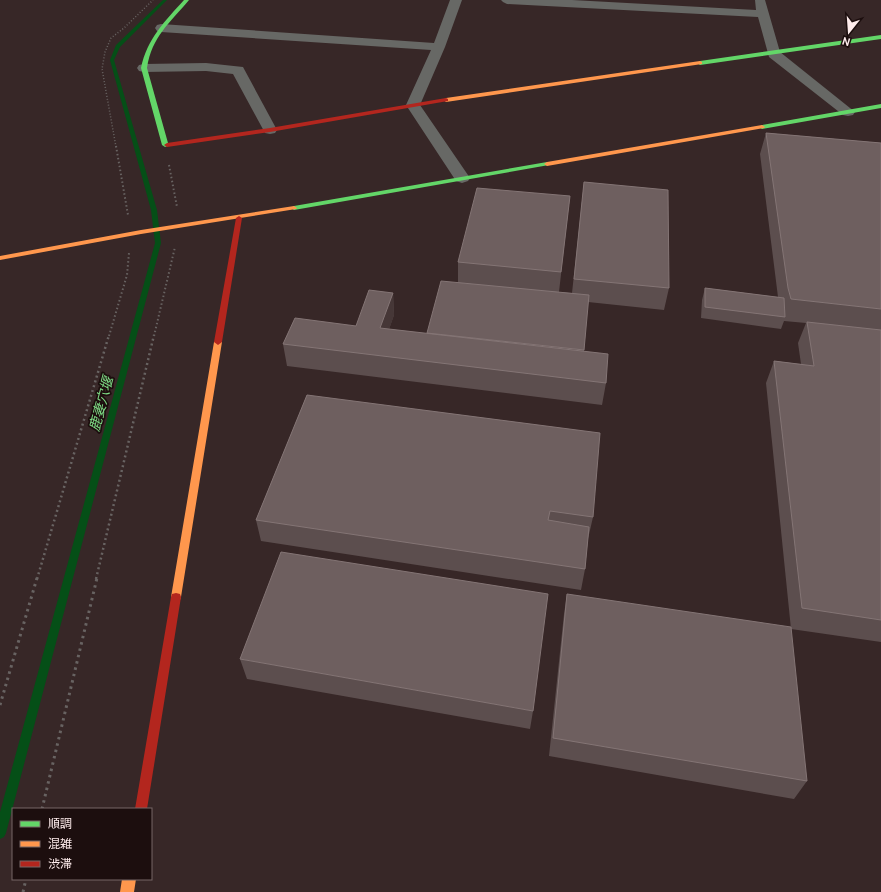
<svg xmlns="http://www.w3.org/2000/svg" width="881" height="892" viewBox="0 0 881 892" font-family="Cabin,'Noto Sans JP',sans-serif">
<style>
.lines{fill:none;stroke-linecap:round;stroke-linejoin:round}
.stream{fill:#054f17;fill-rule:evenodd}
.path-far3{stroke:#686362;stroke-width:1.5;stroke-dasharray:1 2;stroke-linecap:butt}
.path-far2{stroke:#686362;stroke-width:2;stroke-dasharray:1.5 2.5;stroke-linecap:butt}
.path-far1{stroke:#686362;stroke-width:2.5;stroke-dasharray:2 3;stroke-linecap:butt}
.path{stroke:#686362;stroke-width:3;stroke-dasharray:2.5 4;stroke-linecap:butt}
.street{fill:#676865;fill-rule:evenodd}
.fast{fill:#63d668;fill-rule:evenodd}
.slow{fill:#ff974d;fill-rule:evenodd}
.jam{fill:#b3261e;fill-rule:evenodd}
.wall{fill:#5c4e4e}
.shaded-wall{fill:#463737}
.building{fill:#6e5f5f;stroke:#847575}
.labels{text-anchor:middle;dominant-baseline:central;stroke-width:3.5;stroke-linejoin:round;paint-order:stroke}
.water-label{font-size:14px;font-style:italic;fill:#7edb85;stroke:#1c0e0e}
</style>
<rect width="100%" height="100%" fill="#372727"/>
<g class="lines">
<path class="stream" d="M163,0H167L120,47L114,60L157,210L161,243L6,833L4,837L0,839V812L155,243L151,210L110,60L116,45Z"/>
<path class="path-far3" d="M116,147L102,69L105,52L111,38L124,28L153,0"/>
<path class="path-far2" d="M116,146L128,215
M169,165L177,207
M109,336L127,275L129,253
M154,336L175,247"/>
<path class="path-far1" d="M37,579L109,335
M96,579L154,335"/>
<path class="path" d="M0,705L37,578
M42,809L97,578
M23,892L26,879"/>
<path class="street" d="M450,0H462L445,47L420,105L470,178L468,181L462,183L456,181L406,105L431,50L161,32L157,31L155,28L157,25L161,24L434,43Z
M501,0H572L756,10L755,0H765L780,52L855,112L853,115L848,116L843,115L769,57L758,17L507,4L503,2Z
M206,63L243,67L277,130L275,133L270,134L265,133L233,74L206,71L144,72L139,71L137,68L139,65L144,64Z"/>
<path class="fast" d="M184,0H189C170,23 152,36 147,68L168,143L170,145L165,147L162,145L141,68C147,39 165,21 184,0Z
M881,35V39L700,65L697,63L700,61Z
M881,104V108L762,129L759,127L762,125Z
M547,162L549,163V165L294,210L291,208L294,206Z"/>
<path class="slow" d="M700,61L702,62V64L446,102L443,100L446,98Z
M762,125L765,127L764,128L547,166L544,164L547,162Z
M294,206L297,208L296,209L141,234L0,260V256L141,230Z
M218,339L222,342L181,597L180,600L176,601L172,600L171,597L214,342Z
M122,879H136L134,892H120Z"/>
<path class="jam" d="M446,98L448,99V101L270,132L167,147L164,145L167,143L270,128Z
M239,216L242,218L222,342L218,345L214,342L236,218Z
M176,593L180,594L181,597L147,809H135L171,597L172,594Z"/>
</g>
<path class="wall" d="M766,133L881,143V642L791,629L766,383L774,361L801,364L798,343L806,323L784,321L781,329L701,318L702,300L705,288L778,297L760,154Z
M584,182L669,288L664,310L588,302L584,352L606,383L602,405L287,366L283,344L356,326L393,293L394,315L389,329L427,334L458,282V262L570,196L559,292L572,293Z
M307,395L593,517L588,539L585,569L581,590L261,541L256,520Z
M567,594L807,781L794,799L549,756L564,614Z
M240,659L533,711L530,729L247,679Z"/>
<path class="shaded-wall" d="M393,293L394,315L382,350L380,328Z"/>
<path class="building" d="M766,133L881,143V309L791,299L788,288Z
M584,182L668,190L669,288L574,279Z
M477,188L570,196L561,272L458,262Z
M441,281L589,295L584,350L427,333Z
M705,288L784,298L785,317L705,307Z
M369,290L393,293L380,328L608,354L606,383L283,344L295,318L356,326Z
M807,322L881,330V620L802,608L774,361L814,366Z
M307,395L600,433L593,517L550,511L548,520L589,527L585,569L256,520Z
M281,552L548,594L533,711L240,659Z
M567,594L791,627L807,781L553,738Z"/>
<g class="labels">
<g class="water-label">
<text transform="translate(101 404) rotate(-75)">鹿妻穴堰</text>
</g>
</g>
<rect x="12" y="808" width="140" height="72" fill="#1c0e0e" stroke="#766767"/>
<rect x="20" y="821" width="20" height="6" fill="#63d668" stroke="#766767"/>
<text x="48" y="828" font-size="12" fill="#feecec">順調</text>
<rect x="20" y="841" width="20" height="6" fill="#ff974d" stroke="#766767"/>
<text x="48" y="848" font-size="12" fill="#feecec">混雑</text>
<rect x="20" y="861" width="20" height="6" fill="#b3261e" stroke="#766767"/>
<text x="48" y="868" font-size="12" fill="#feecec">渋滞</text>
<g transform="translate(849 32) rotate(197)" stroke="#1c0e0e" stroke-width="3" paint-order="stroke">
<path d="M0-3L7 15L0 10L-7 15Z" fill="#feecec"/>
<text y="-6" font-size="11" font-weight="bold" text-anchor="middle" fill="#feecec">N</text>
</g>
</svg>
